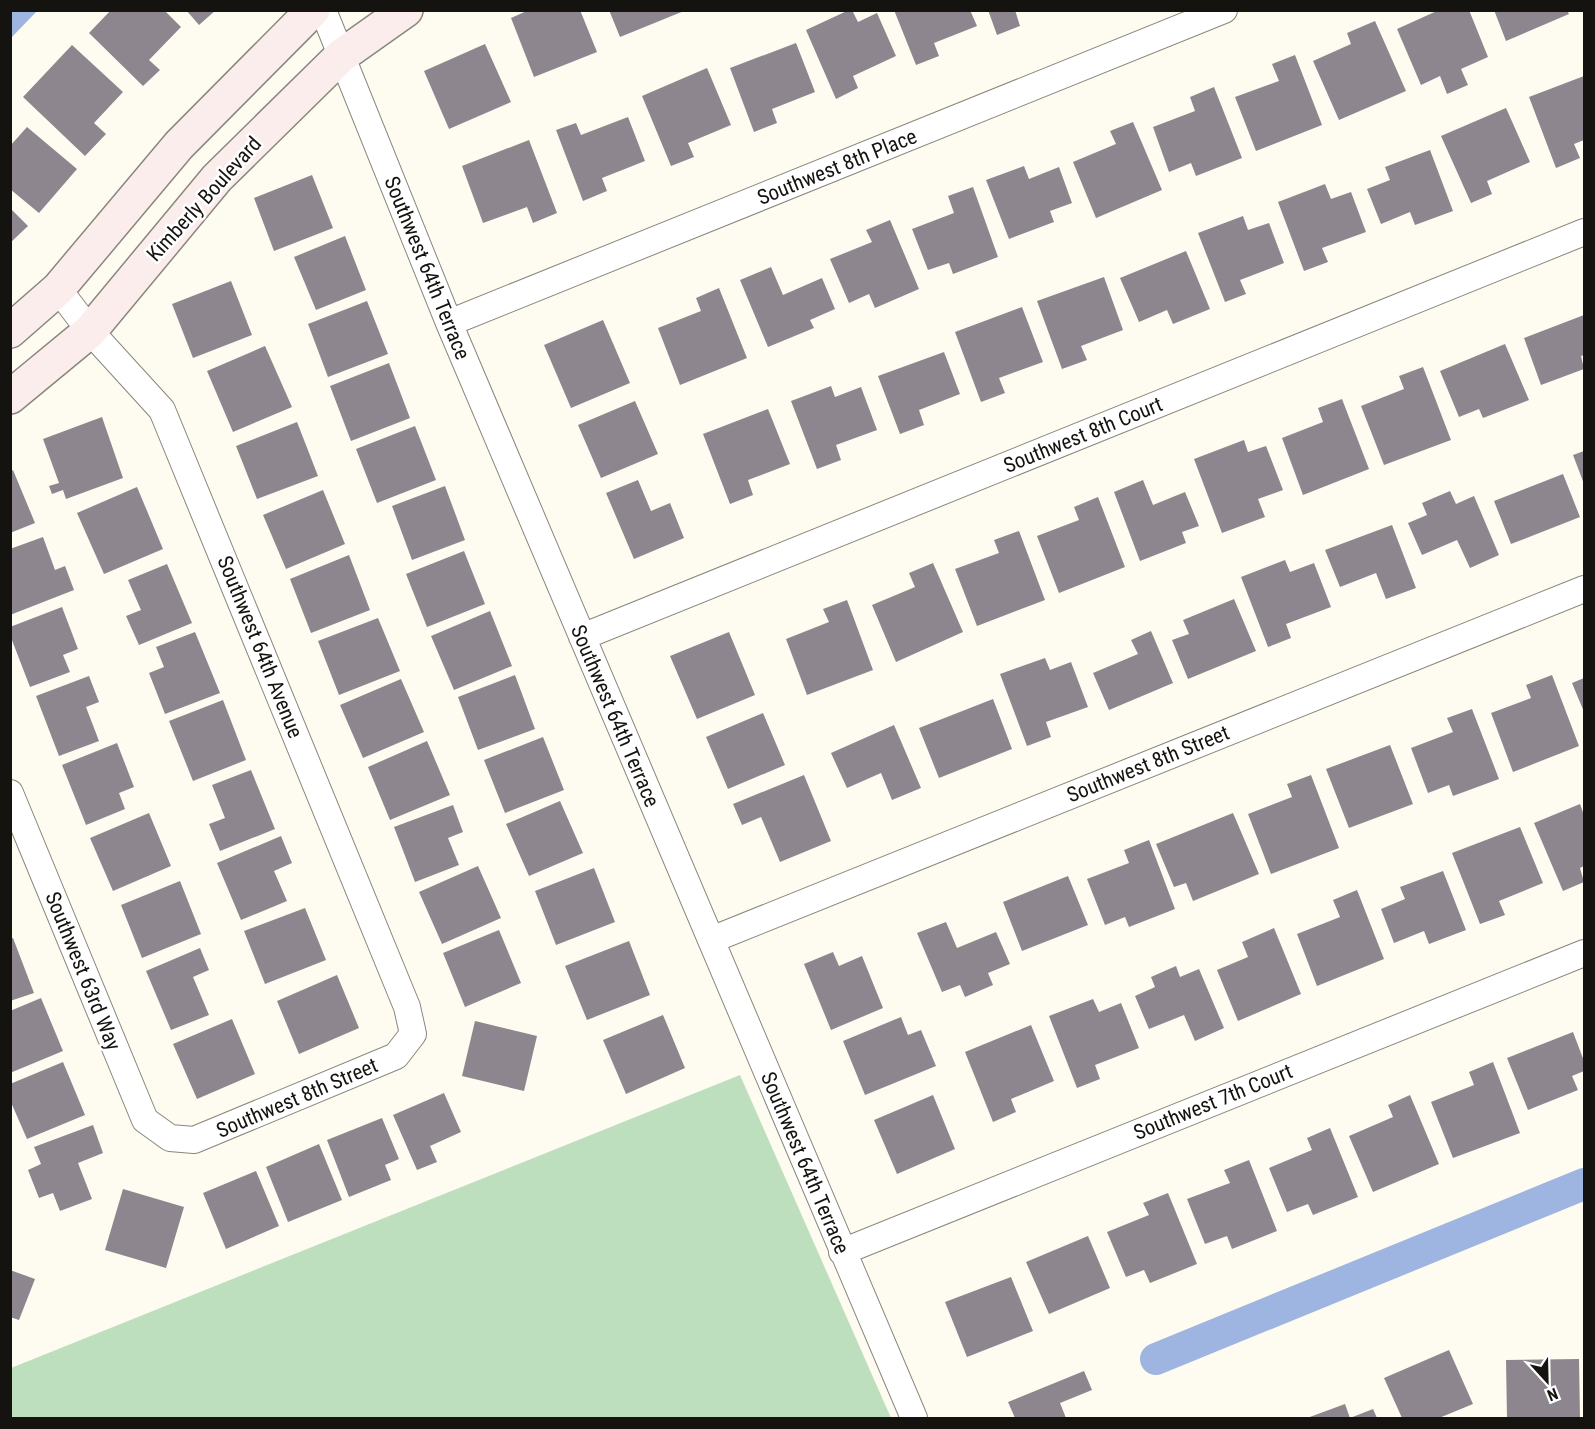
<svg xmlns="http://www.w3.org/2000/svg" width="1595" height="1429" viewBox="0 0 1595 1429" font-family="'Roboto Condensed',sans-serif">
<style>
.green{fill:#bedfbd}
.water{fill:#9eb4e1}
.lines{fill:none;stroke-linecap:round;stroke-linejoin:round}
.canal{stroke:#9eb4e1;stroke-width:32}
.building{fill:#8e868e}
.street-casing{stroke:#89877d;stroke-width:28}
.secondary-casing{stroke:#89877d;stroke-width:36}
.street{stroke:#fff;stroke-width:26}
.secondary{stroke:#fceded;stroke-width:33}
.labels{text-anchor:middle;dominant-baseline:central;stroke-width:5;stroke-linejoin:round;paint-order:stroke}
.street-label{font-size:21px;fill:#141310;stroke:#fff}
</style>
<rect width="100%" height="100%" fill="#fefbf0"/>
<path class="green" d="M740,1075L891,1418H11V1368Z"/>
<path class="water" d="M11,10L37,11L11,38L10,11Z"/>
<g class="lines">
<path class="canal" d="M1156,1359L1584,1184"/>
</g>
<path class="building" d="M111,10H164L181,27L149,60L160,70L143,86L89,33Z
M186,10H216L199,25Z
M529,10H580L597,52L534,77L511,18Z
M609,10H684V11L620,37Z
M849,10H852L858,22L877,13L896,56L853,76L858,88L836,99L806,30Z
M894,10H970L977,26L934,43L939,56L916,65Z
M988,10H1015L1020,26L997,35Z
M1439,10H1469L1488,57L1461,69L1468,85L1447,94L1440,76L1421,85L1397,29Z
M1494,10H1567L1569,14L1506,41Z
M1375,21L1406,91L1339,120L1313,61L1351,44L1347,33Z
M796,43L815,92L772,109L777,123L754,132L730,68Z
M485,44L511,102L449,129L424,71Z
M72,45L123,92L94,123L106,134L85,156L23,97Z
M1295,55L1322,125L1256,151L1235,97L1279,81L1272,64Z
M707,68L731,125L688,143L694,157L671,166L642,96Z
M1584,76V140L1574,144L1580,158L1556,168L1529,97Z
M1214,87L1242,158L1196,176L1191,163L1169,172L1153,127L1195,111L1190,97Z
M1506,108L1530,162L1487,181L1492,194L1471,203L1441,136Z
M628,117L645,161L602,178L607,191L583,201L556,130L576,123L581,135Z
M1133,122L1162,190L1096,218L1073,162L1116,144L1110,131Z
M27,127L77,169L39,213L10,189V146Z
M529,140L557,213L533,223L527,207L483,223L462,166Z
M1430,150L1453,211L1415,225L1410,212L1381,224L1367,189L1390,180L1385,167Z
M1024,166L1029,179L1059,167L1072,203L1050,211L1054,222L1009,239L986,180Z
M312,175L333,228L274,251L254,198Z
M1325,184L1331,199L1351,192L1366,232L1322,248L1328,262L1304,271L1278,202Z
M973,187L998,257L953,274L949,263L928,270L912,229L954,213L948,196Z
M10,208L28,226L10,243Z
M1243,216L1248,230L1269,223L1284,263L1240,280L1246,294L1225,302L1198,233Z
M890,220L919,289L875,308L869,294L849,303L830,259L872,242L866,230Z
M345,236L366,290L316,310L294,257Z
M1186,251L1210,309L1173,324L1167,310L1139,322L1120,278Z
M771,267L783,295L822,278L835,309L810,320L814,328L768,347L740,280Z
M1104,277L1123,330L1081,346L1087,360L1062,369L1037,301Z
M231,281L252,335L193,358L172,304Z
M719,288L747,358L680,385L658,328L701,311L696,298Z
M367,301L388,354L328,377L308,324Z
M1022,307L1043,362L999,378L1005,393L981,402L955,332Z
M1584,315V355L1581,356L1584,369L1541,385L1524,338Z
M603,320L630,383L571,408L544,345Z
M1505,344L1529,400L1483,418L1479,409L1459,417L1440,371Z
M265,346L292,407L233,432L207,371Z
M944,352L960,394L919,410L924,425L900,434L878,376Z
M389,363L410,418L351,441L330,386Z
M1423,367L1451,440L1384,465L1361,406L1404,389L1399,376Z
M831,386L835,397L861,387L877,430L836,445L841,460L817,469L791,401Z
M1342,399L1369,469L1303,495L1282,438L1323,422L1318,408Z
M635,401L658,454L601,478L578,425Z
M768,409L790,464L748,480L753,495L730,504L703,434Z
M102,417L123,478L66,499L63,490L52,494L49,486L59,483L43,439Z
M297,422L318,476L257,499L236,446Z
M415,426L436,480L377,503L356,449Z
M1244,440L1248,452L1266,446L1283,490L1258,499L1265,517L1222,533L1194,459Z
M1584,451V484L1573,455Z
M13,470L35,523L10,533V472Z
M1563,474L1580,517L1511,544L1494,501Z
M638,480L651,511L670,503L684,538L634,559L606,493Z
M1143,480L1153,505L1185,492L1199,526L1182,532L1186,543L1140,561L1114,492Z
M445,486L465,540L412,560L392,506Z
M137,487L163,549L104,574L77,513Z
M323,490L345,544L286,569L263,515Z
M1450,491L1456,504L1474,496L1499,555L1470,568L1457,540L1422,555L1408,523L1427,515L1422,503Z
M1098,497L1125,567L1059,593L1037,536L1079,520L1074,507Z
M1392,525L1416,588L1386,599L1376,573L1340,587L1325,550Z
M1019,531L1045,600L977,626L955,569L999,553L994,540Z
M43,537L55,570L65,566L74,590L10,615V549Z
M464,551L485,604L427,627L406,574Z
M349,555L370,610L311,633L290,579Z
M1285,560L1290,572L1314,563L1331,607L1286,624L1291,638L1268,647L1241,577Z
M933,563L963,632L896,662L872,605L915,587L909,573Z
M167,564L192,623L139,645L126,616L141,610L128,580Z
M1234,599L1256,651L1188,679L1172,640L1189,634L1183,620Z
M847,600L873,670L807,695L786,639L829,622L823,609Z
M62,607L78,649L63,655L70,672L30,687L10,635V627Z
M490,611L512,666L454,690L431,636Z
M378,618L400,671L339,695L318,641Z
M1151,631L1173,683L1109,710L1093,673L1138,654L1131,640Z
M195,632L220,693L165,714L149,673L164,667L156,647Z
M729,632L755,695L697,719L670,656Z
M1045,658L1050,670L1071,662L1088,707L1046,722L1051,737L1027,746L1000,674Z
M515,675L535,729L478,750L458,697Z
M1552,675L1579,746L1513,772L1491,713L1531,698L1526,685Z
M89,676L99,702L86,707L99,741L59,756L36,696Z
M1584,678V712L1572,683Z
M401,679L424,732L363,758L340,705Z
M993,699L1012,749L939,778L919,728Z
M223,700L246,760L193,781L169,721Z
M1472,709L1499,779L1453,796L1449,785L1428,793L1411,748L1453,732L1447,718Z
M763,713L785,765L728,789L706,737Z
M894,725L921,788L892,800L881,773L847,788L831,753Z
M543,737L564,790L505,813L484,760Z
M427,741L450,795L390,820L368,767Z
M117,743L134,787L119,793L125,809L86,825L62,765Z
M1390,745L1413,804L1349,828L1326,769Z
M251,770L275,829L220,851L209,824L225,818L212,785Z
M804,775L831,841L780,862L761,817L742,825L733,804Z
M1311,775L1339,848L1271,874L1248,814L1292,797L1287,784Z
M560,801L583,853L529,876L506,824Z
M1580,804L1584,815V866L1580,868L1584,882L1563,891L1534,823Z
M453,805L463,832L448,838L459,865L415,882L394,827Z
M149,813L171,866L113,891L90,838Z
M1233,813L1259,874L1193,901L1186,883L1174,887L1156,844Z
M1520,827L1543,883L1499,901L1505,915L1480,924L1452,853Z
M281,836L292,863L274,871L287,901L241,920L217,863Z
M1149,840L1175,909L1129,927L1125,917L1105,925L1087,879L1129,863L1124,850Z
M478,866L501,918L442,944L419,892Z
M594,868L615,922L556,945L535,891Z
M1443,871L1466,930L1429,944L1424,931L1394,943L1381,909L1405,899L1400,887Z
M1068,876L1088,925L1022,951L1003,902Z
M180,881L201,934L142,958L121,905Z
M1357,890L1384,959L1317,986L1297,934L1340,917L1333,900Z
M305,908L326,960L265,984L244,931Z
M946,922L957,948L996,932L1010,964L988,973L993,985L965,997L960,985L942,992L917,933Z
M1274,928L1301,994L1238,1021L1217,970L1248,957L1242,942Z
M499,930L521,983L465,1007L443,953Z
M13,938L34,993L10,1001V939Z
M629,941L650,995L587,1020L565,966Z
M200,948L209,970L193,977L209,1015L171,1030L146,971Z
M833,952L839,966L862,956L883,1008L831,1030L804,964Z
M1176,966L1180,977L1199,969L1224,1028L1195,1041L1184,1015L1149,1029L1135,996L1155,987L1151,977Z
M337,975L359,1028L299,1054L277,1001Z
M41,998L63,1051L10,1073V1011Z
M1093,999L1099,1012L1121,1003L1139,1048L1095,1065L1100,1079L1077,1088L1049,1016Z
M663,1015L685,1068L626,1094L603,1040Z
M901,1017L908,1035L921,1030L936,1066L865,1095L843,1041Z
M232,1019L255,1074L197,1099L173,1044Z
M475,1021L537,1036L524,1091L462,1076Z
M1031,1025L1054,1081L1011,1099L1016,1112L993,1122L965,1052Z
M1573,1032L1584,1061V1071L1572,1076L1578,1090L1528,1110L1507,1058Z
M63,1062L85,1115L27,1139L10,1100V1084Z
M1493,1062L1520,1133L1453,1158L1431,1102L1474,1085L1469,1072Z
M444,1093L461,1132L430,1146L437,1162L417,1170L393,1115Z
M933,1095L955,1149L897,1174L874,1120Z
M1410,1095L1439,1164L1373,1192L1349,1136L1393,1117L1388,1105Z
M382,1118L399,1159L385,1165L391,1180L349,1197L327,1140Z
M93,1125L103,1153L78,1163L92,1199L60,1211L53,1193L39,1198L28,1170L41,1164L34,1147Z
M1330,1128L1358,1197L1313,1215L1308,1204L1287,1212L1269,1168L1312,1150L1307,1138Z
M319,1144L342,1200L288,1222L266,1167Z
M1249,1160L1277,1231L1232,1249L1227,1236L1205,1244L1187,1199L1230,1183L1224,1170Z
M256,1171L279,1226L226,1249L203,1193Z
M123,1189L184,1207L166,1268L105,1250Z
M1168,1193L1197,1264L1150,1283L1144,1270L1126,1277L1107,1232L1149,1215L1143,1203Z
M1088,1236L1110,1288L1049,1314L1026,1262Z
M10,1270L35,1279L19,1320L10,1317Z
M1011,1277L1033,1331L967,1357L945,1302Z
M1449,1350L1473,1404L1439,1418H1402L1384,1378Z
M1579,1359L1580,1418H1507L1506,1360Z
M1084,1371L1092,1390L1060,1403L1066,1418H1015L1008,1402Z
M1345,1404L1350,1418L1373,1409L1377,1418H1307Z"/>
<g class="lines">
<g class="street-casing">
<path id="street" d="M323,10L449,323L914,1418
M449,323L1224,10
M582,637L1584,232
M10,793L145,1120L170,1138L194,1140L396,1056L413,1034L407,1007L162,410L90,331L58,289
M711,940L1584,589
M842,1252L1584,953"/>
</g>
<g class="secondary-casing">
<path id="secondary" d="M10,331L58,289L179,145L313,10
M10,397L90,331L217,178L341,56L406,10"/>
</g>
<use href="#street" class="street"/>
<use href="#secondary" class="secondary"/>
</g>
<g class="labels">
<g class="street-label">
<text transform="translate(837 167) rotate(-22)">Southwest 8th Place</text>
<text transform="translate(204 199) rotate(-48)">Kimberly Boulevard</text>
<text transform="translate(427 268) rotate(68)">Southwest 64th Terrace</text>
<text transform="translate(1083 435) rotate(-22)">Southwest 8th Court</text>
<text transform="translate(260 647) rotate(68)">Southwest 64th Avenue</text>
<text transform="translate(615 716) rotate(67)">Southwest 64th Terrace</text>
<text transform="translate(1148 764) rotate(-22)">Southwest 8th Street</text>
<text transform="translate(83 971) rotate(68)">Southwest 63rd Way</text>
<text transform="translate(297 1098) rotate(-23)">Southwest 8th Street</text>
<text transform="translate(1213 1102) rotate(-22)">Southwest 7th Court</text>
<text transform="translate(805 1163) rotate(67)">Southwest 64th Terrace</text>
</g>
</g>
<rect width="1595" height="1429" fill="none" stroke="#141310" stroke-width="24"/>
<g transform="translate(1547 1381) rotate(158)" stroke="#ffffff" stroke-width="4.5" paint-order="stroke">
<path d="M0-4.5L10 22L0 15L-10 22Z" fill="#141310"/>
<text y="-9" font-size="16" font-weight="bold" text-anchor="middle" fill="#141310">N</text>
</g>
</svg>
